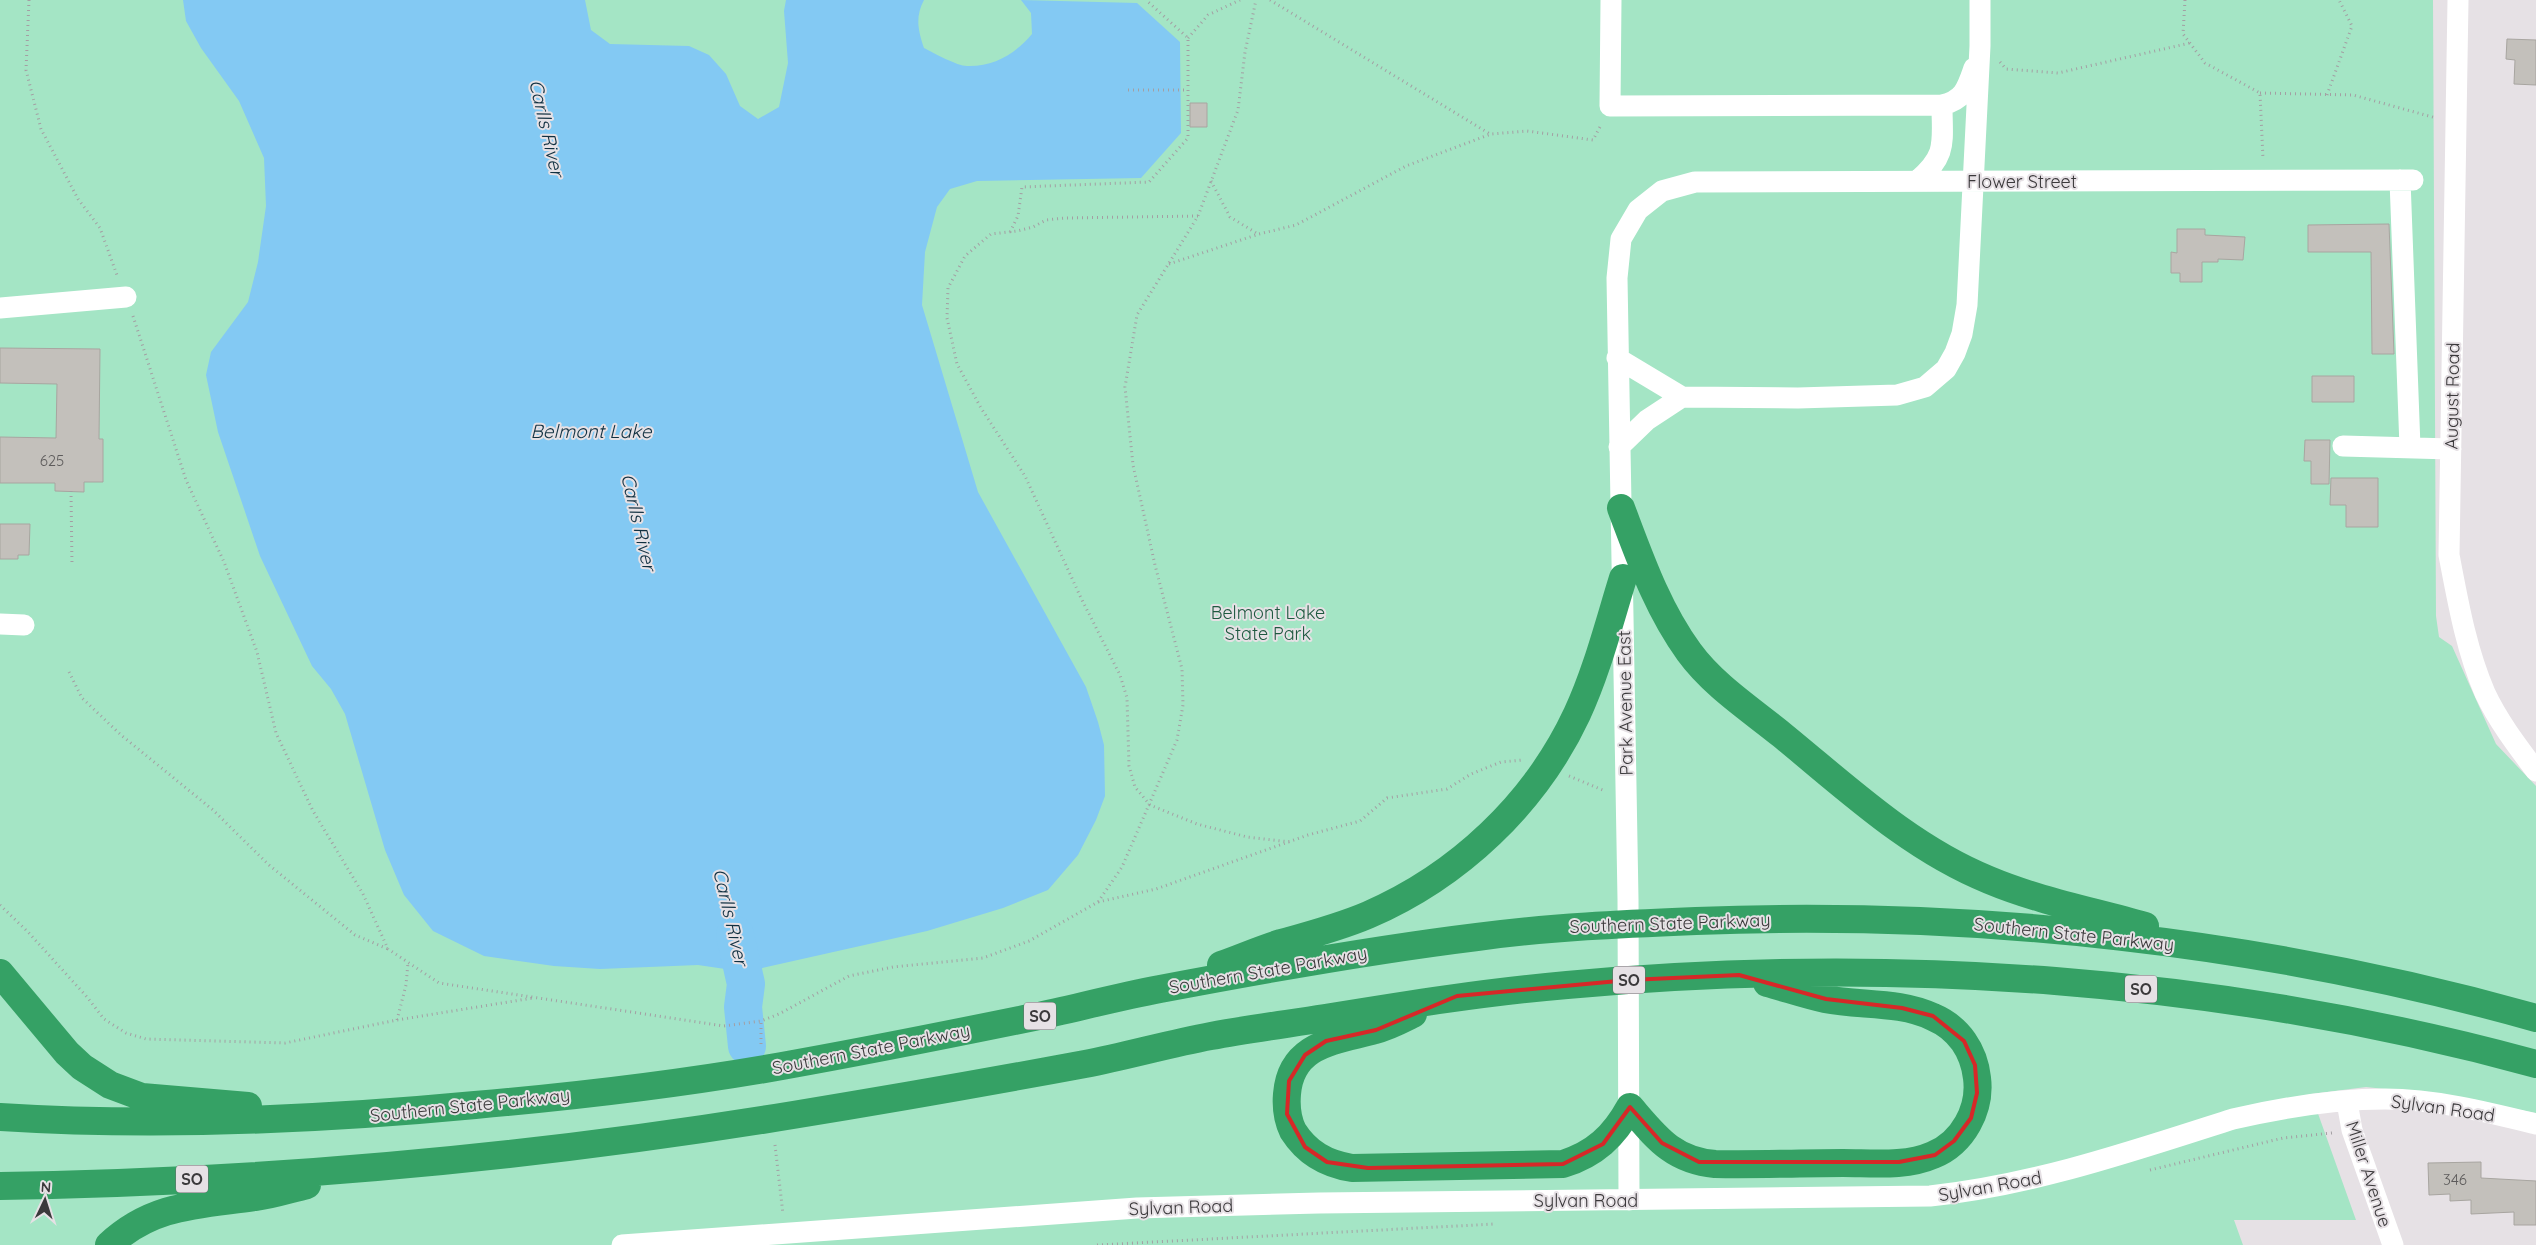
<svg xmlns="http://www.w3.org/2000/svg" width="2536" height="1245" viewBox="0 0 2536 1245" font-family="Quicksand,sans-serif">
<style>
.green{fill:#a4e5c5}
.water{fill:#83c9f3}
.lines{fill:none;stroke-linecap:round;stroke-linejoin:round}
.river{stroke:#83c9f3;stroke-width:38}
.building{fill:#c3c0bb;stroke:#a8a5a0}
.path{stroke:#a39fa3;stroke-width:3;stroke-dasharray:1 4;stroke-linecap:butt}
.minor{stroke:#fff;stroke-width:21}
.highway{stroke:#35a165;stroke-width:28}
.marked{fill:none;stroke:#d62828;stroke-width:4;stroke-linejoin:round}
.labels{text-anchor:middle;dominant-baseline:central;stroke-width:4;stroke-linejoin:round;paint-order:stroke}
.number-label{font-size:15px;fill:#5d5b5b}
.shield{fill:#e6e1e5;stroke:#6e6b6e;stroke-width:1}
.shield-label{font-size:16px;font-weight:bold;fill:#3b393b}
.street-label{font-size:18px;fill:#3b393b;stroke:#e6e1e5}
.park-label{font-size:18px;fill:#1f5940;stroke:#e6e1e5}
.water-label{font-size:19px;font-style:italic;fill:#103041;stroke:#e6e1e5}
</style>
<rect width="100%" height="100%" fill="#e6e1e5"/>
<path class="green" d="M0,0H2433L2436,616L2439,637L2452,646L2496,744L2536,786V1113L2440,1095L2366,1087L2311,1094L2356,1220H2234L2243,1245H0Z"/>
<path class="water" d="M183,0H585L591,30L610,44L689,46L709,55L726,74L740,106L758,119L779,107L788,63L784,11L786,0H924C915,17 918,30 924,48C934,53 957,66 967,66C994,67 1016,53 1032,34L1031,13L1021,0L1137,3L1180,42L1181,133L1141,178L977,181L950,189L937,207L925,252L922,305L978,492L1086,687L1098,722L1104,745L1105,796L1096,820L1078,855L1048,890L1003,908L927,931L758,969L754,984L738,985L732,970L698,965L600,969L554,966L484,956L433,931L404,895L385,850L345,714L331,689L312,666L260,556L218,432L206,375L211,352L248,302L258,262L266,206L264,158L239,101L201,48L186,21Z"/>
<g class="lines">
<path class="river" d="M735,935L746,984L743,1007L747,1046"/>
</g>
<path class="building" d="M2507,39L2536,40V85L2514,84L2515,60L2506,59Z
M1190,103H1207V127H1190Z
M2389,224L2394,354H2372L2371,252H2308V225Z
M2177,229H2205V235L2245,237L2243,260L2218,259V262H2202V282H2180V273H2171V252L2177,253Z
M0,348L100,349L99,439H103V482H84V492L55,491V483H0V437L56,438L57,384L0,383Z
M2312,376H2354V402H2312Z
M2305,440H2330L2329,484H2311V461H2304Z
M2331,478H2378V527H2346V505H2330Z
M0,524H30L29,555H18V559H0Z
M2481,1162V1178L2536,1181V1225H2514V1212L2471,1214V1200L2450,1201V1194L2429,1195L2428,1163Z"/>
<g class="lines">
<path class="path" d="M29,0L26,70L41,129L78,199L100,228L118,278
M1270,0L1490,134
M2185,0L2183,34L2205,63L2260,93L2263,159
M1188,38L1208,15L1240,0
M2000,62L2006,69L2058,73L2190,43
M1128,90H1188
M2260,93L2353,95L2436,118
M2327,95L2352,26L2339,0
M1211,181L1230,217L1258,234
M1198,216L1065,218L1046,220L1033,227L1017,231L991,234L965,256L948,288L947,318L957,364L981,408L1025,476L1081,598L1120,675L1127,698L1129,766L1135,787L1150,805L1197,824L1247,837L1290,842
M1010,232L1018,216L1022,187L1149,182L1188,138V38L1146,0
M1169,264L1259,234L1296,225L1406,166L1491,134L1527,131L1593,140L1601,125
M133,316L186,480L224,562L257,652L276,733L313,811L363,894L388,949L439,983L724,1026L761,1021L779,1014L849,976L893,967L983,958L1029,941L1098,902L1122,867L1177,740L1183,705L1182,669L1155,565L1133,465L1125,387L1137,315L1198,216L1238,110L1245,52L1256,0
M71,491L72,566
M69,672L82,698L121,735L213,810L269,865L355,935L388,949
M1569,776L1605,791
M1098,902L1156,889L1308,835L1360,821L1387,798L1447,789L1471,774L1501,762L1523,760
M0,905L28,932L87,997L104,1019L126,1033L146,1039L285,1043L397,1020L533,998
M397,1020L406,985L408,963
M761,1044V1021
M775,1145L783,1214
M2150,1170L2283,1138L2332,1133
M1097,1245L1494,1224"/>
<path class="minor" d="M1611,0L1610,106L1942,105C1964,100 1967,88 1974,68
M2458,0L2449,555C2458,602 2466,649 2485,693C2498,721 2518,747 2536,771
M2400,180L2410,447
M1917,181C1948,155 1942,142 1942,105
M0,308L126,297
M1617,358L1682,397L1798,398L1897,395L1925,387L1946,369L1955,353L1962,334L1967,305L1980,46V0
M2343,446L2451,449
M1619,447L1647,420L1682,397
M0,624L24,625
M2347,1102L2352,1130L2393,1245
M1629,1200L1628,899L1617,278L1621,239L1638,210L1662,191L1695,182L2413,180
M622,1245L1137,1208L1319,1203L1930,1196C2034,1185 2133,1151 2233,1119C2281,1108 2334,1099 2385,1099C2435,1099 2487,1112 2536,1124"/>
<path class="highway" d="M1621,508C1640,558 1657,608 1689,652C1713,685 1750,709 1782,735C1847,788 1910,848 1989,880C2039,901 2093,911 2145,926
M1221,965C1241,958 1261,949 1281,943C1310,935 1340,927 1368,915C1458,876 1535,804 1577,714C1597,671 1609,623 1623,578
M0,973L67,1053L82,1067L110,1085L142,1097L248,1106
M1413,1014C1401,1020 1388,1027 1375,1030C1336,1041 1291,1043 1287,1094C1286,1106 1287,1119 1293,1131C1307,1153 1326,1164 1352,1168L1563,1164C1595,1154 1614,1136 1630,1107C1656,1137 1672,1160 1715,1164C1757,1165 1800,1163 1843,1163C1872,1163 1906,1167 1933,1155C1963,1143 1981,1109 1977,1078C1974,1051 1959,1028 1933,1017C1899,1001 1861,1006 1825,999C1806,995 1786,988 1767,983
M0,1117C159,1127 317,1120 475,1105C578,1096 680,1084 782,1066C866,1051 951,1034 1034,1017C1076,1008 1118,997 1160,989C1265,969 1371,950 1477,937C1550,927 1623,924 1696,921C1978,910 2263,941 2536,1018
M0,1186C266,1182 531,1158 793,1115C891,1099 988,1082 1085,1064C1127,1056 1168,1044 1211,1036C1248,1029 1287,1024 1325,1018C1405,1005 1485,992 1567,985C1891,955 2222,978 2536,1064
M109,1245C153,1204 199,1205 255,1197C272,1195 290,1189 307,1185"/>
</g>
<path class="marked" d="M1739,975L1826,999L1902,1008L1933,1016L1964,1041L1975,1065L1977,1093L1971,1118L1954,1141L1935,1155L1899,1162H1699L1662,1143L1630,1107L1603,1144L1563,1164L1368,1168L1327,1162L1305,1147L1287,1114L1289,1081L1305,1055L1326,1041L1376,1030L1457,996L1629,980Z"/>
<g class="labels">
<g class="number-label">
<text x="52" y="460">625</text>
<text x="2455" y="1179">346</text>
</g>
<g class="shield">
<rect x="1613" y="966.5" width="32" height="27" rx="4"/>
<rect x="2125" y="975.5" width="32" height="27" rx="4"/>
<rect x="1024" y="1002.5" width="32" height="27" rx="4"/>
<rect x="176" y="1165.5" width="32" height="27" rx="4"/>
</g>
<g class="shield-label">
<text x="1629" y="980">SO</text>
<text x="2141" y="989">SO</text>
<text x="1040" y="1016">SO</text>
<text x="192" y="1179">SO</text>
</g>
<g class="street-label">
<text x="2022" y="181">Flower Street</text>
<text transform="translate(2452 396) rotate(-89)">August Road</text>
<text transform="translate(1625 703) rotate(-91)">Park Avenue East</text>
<text transform="translate(1670 923) rotate(-2)">Southern State Parkway</text>
<text transform="translate(2074 934) rotate(6)">Southern State Parkway</text>
<text transform="translate(1268 970) rotate(-10)">Southern State Parkway</text>
<text transform="translate(871 1049) rotate(-11)">Southern State Parkway</text>
<text transform="translate(470 1105) rotate(-6)">Southern State Parkway</text>
<text transform="translate(2443 1108) rotate(8)">Sylvan Road</text>
<text transform="translate(2369 1174) rotate(72)">Miller Avenue</text>
<text transform="translate(1990 1186) rotate(-10)">Sylvan Road</text>
<text x="1586" y="1200">Sylvan Road</text>
<text transform="translate(1181 1207) rotate(-2)">Sylvan Road</text>
</g>
<g class="park-label">
<text x="1268" y="612">Belmont Lake<tspan x="1268" dy="21">State Park</tspan></text>
</g>
<g class="water-label">
<text transform="translate(547 128) rotate(77)">Carlls River</text>
<text x="591" y="431">Belmont Lake</text>
<text transform="translate(639 522) rotate(77)">Carlls River</text>
<text transform="translate(731 917) rotate(77)">Carlls River</text>
</g>
</g>
<g transform="translate(45 1200) rotate(4)" stroke="#e6e1e5" stroke-width="4" paint-order="stroke">
<path d="M0-4L9 19L0 12L-9 19Z" fill="#3b393b"/>
<text y="-8" font-size="14" font-weight="bold" text-anchor="middle" fill="#3b393b">N</text>
</g>
</svg>
